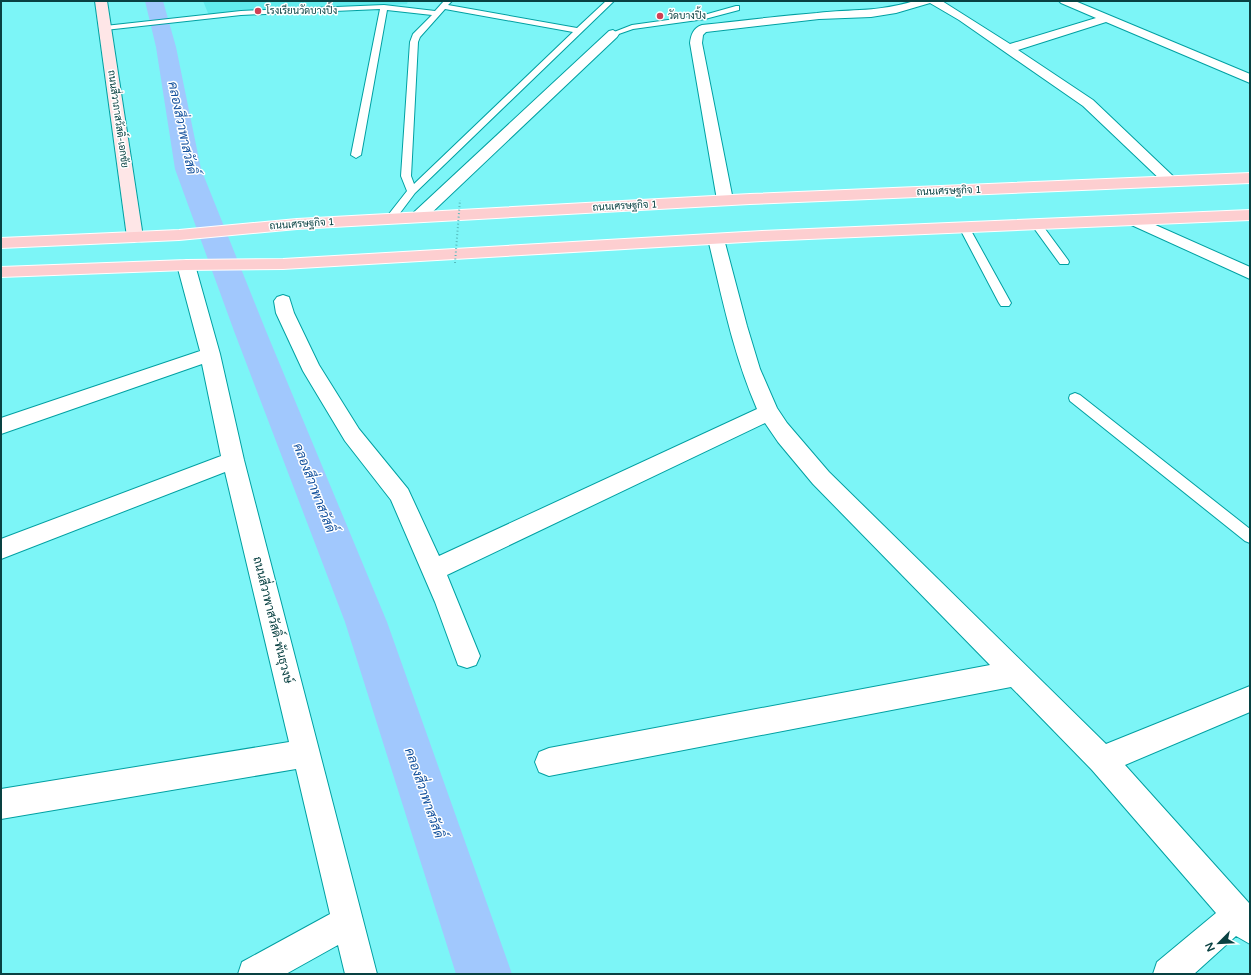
<svg xmlns="http://www.w3.org/2000/svg" width="1251" height="975" viewBox="0 0 1251 975" font-family="'Varela Round',Sarabun,sans-serif">
<style>
.built{fill:#61ebed}
.lines{fill:none;stroke-linecap:round;stroke-linejoin:round}
.canal{fill:#a1c8fd;fill-rule:evenodd}
.lane-casing{stroke:#00a0a2;stroke-width:2}
.street-casing{stroke:#00a0a2;stroke-width:2}
.secondary-casing{stroke:#00a0a2;stroke-width:2}
.primary-casing{stroke:#fff;stroke-width:2}
.lane{fill:#fff;fill-rule:evenodd}
.street{fill:#fff;fill-rule:evenodd}
.secondary{fill:#fee6e7;fill-rule:evenodd}
.primary{fill:#fdced0;fill-rule:evenodd}
.path-bridge{stroke:#56babc;stroke-width:2;stroke-dasharray:1 2.5;stroke-linecap:butt}
.poi-dot{fill:#d04055;stroke:#fff;stroke-width:1.5}
.labels{text-anchor:middle;dominant-baseline:central;stroke-width:3;stroke-linejoin:round;paint-order:stroke}
.far-poi-label{font-size:10px;fill:#094142;stroke:#fff;text-anchor:start}
.far-street-label{font-size:10px;fill:#094142;stroke:#fff}
.street-label{font-size:12px;fill:#094142;stroke:#fff}
.water-label{font-size:13px;font-style:italic;fill:#13519d;stroke:#fff}
</style>
<rect width="100%" height="100%" fill="#7cf5f7"/>
<path class="built" d="M203,1H408L407,4L210,18Z"/>
<g class="lines">
<path class="canal" d="M145,1H163L176,47L201,169L266,331L387,622L512,974H456L345,622L234,331L175,169L156,47Z"/>
<g class="lane-casing">
<path id="lane" d="M444,1H452L448,5L577,28L606,1H614L415,193L394,221L390,222L385,219L407,191L401,176L410,42L413,34L432,15L387,10L361,155L356,158L351,155L380,9L241,15L105,30L101,28L105,26L241,11L384,5L435,11ZM445,9L573,32L414,184L411,176L418,42L420,37Z
M736,6H739V10L705,19L633,29L613,36L609,34L632,25L704,15Z
M1036,221L1040,222L1068,260L1069,262L1068,264H1060L1031,224Z
M964,224L969,227L1011,303L1009,306H1001L999,303L959,227Z
M1075,393L1080,395L1250,529V543L1245,541L1070,401L1069,398L1070,395Z"/>
</g>
<g class="street-casing">
<path id="street" d="M914,1H942L1010,44L1096,18L1061,3L1059,1H1075L1250,74V83L1106,22L1018,50L1093,100L1175,178L1178,181L1175,184H1165L1083,106L959,20L930,3L896,13L871,17L819,19L706,32L703,35L702,43L733,200L731,203H719L717,200L690,43C691,35 693,28 702,25C740,21 779,16 817,13C853,9 879,12 914,1Z
M613,30L619,34L617,37L424,220L418,222L412,220L410,217L412,214L609,31Z
M1133,215L1250,267V279L1127,223L1125,220L1127,217Z
M716,234L722,235L724,239L747,326L760,369L777,408L787,423L829,472L1106,744L1250,686V712L1125,765L1249,903L1250,944L1236,936L1194,974H1153L1157,962L1216,913L1092,770L1011,687L549,776L539,772L535,762L539,752L549,748L990,665L813,484L778,442L765,423L447,575L480,656L476,665L467,668L458,665L435,602L391,500L345,441L303,371L276,313L274,301L277,297L283,295L289,297L294,313L319,365L359,429L408,489L439,556L757,409C733,354 722,297 708,239L710,235Z
M186,260L192,261L195,265L220,354L244,460L377,974H345L338,945L286,974H238L242,962L330,914L296,769L1,819V789L289,742L225,472L1,559V539L221,456L202,364L1,434V418L200,351L177,265L180,261Z"/>
</g>
<g class="secondary-casing">
<path id="secondary" d="M95,1H107L143,237L141,241L135,242L129,241L127,237Z"/>
</g>
<g class="primary-casing">
<path id="primary" d="M1250,173V183L750,204L297,229L179,240L1,248V238L179,230L297,219L750,194Z
M1250,210V220L762,241L283,269L186,270L1,277V267L186,260L283,259L762,231Z"/>
</g>
<use href="#lane" class="lane"/>
<use href="#street" class="street"/>
<use href="#secondary" class="secondary"/>
<use href="#primary" class="primary"/>
<path class="path-bridge" d="M455,263L460,200"/>
</g>
<g class="poi-dot">
<circle cx="258" cy="11" r="4"/>
<circle cx="660" cy="16" r="4"/>
</g>
<g class="labels">
<g class="far-poi-label">
<text x="266" y="11">โรงเรียนวัดบางปิ้ง</text>
<text x="668" y="16">วัดบางปิ้ง</text>
</g>
<g class="far-street-label">
<text transform="translate(118 119) rotate(82)">ถนนสี่วาภาสวัสดิ์-เอกชัย</text>
<text transform="translate(949 191) rotate(-2)">ถนนเศรษฐกิจ 1</text>
<text transform="translate(625 206) rotate(-3)">ถนนเศรษฐกิจ 1</text>
<text transform="translate(302 224) rotate(-4)">ถนนเศรษฐกิจ 1</text>
</g>
<g class="street-label">
<text transform="translate(273 620) rotate(76)">ถนนสี่วาพาสวัสดิ์-พันธุวงษ์</text>
</g>
<g class="water-label">
<text transform="translate(182 128) rotate(78)">คลองสี่วาพาสวัสดิ์</text>
<text transform="translate(314 488) rotate(69)">คลองสี่วาพาสวัสดิ์</text>
<text transform="translate(424 793) rotate(71)">คลองสี่วาพาสวัสดิ์</text>
</g>
</g>
<rect width="1251" height="975" fill="none" stroke="#094142" stroke-width="4"/>
<g transform="translate(1219 943) rotate(246)" stroke="#ffffff" stroke-width="3" paint-order="stroke">
<path d="M0-3L7 15L0 10L-7 15Z" fill="#094142"/>
<text y="-6" font-size="11" font-weight="bold" text-anchor="middle" fill="#094142">N</text>
</g>
</svg>
